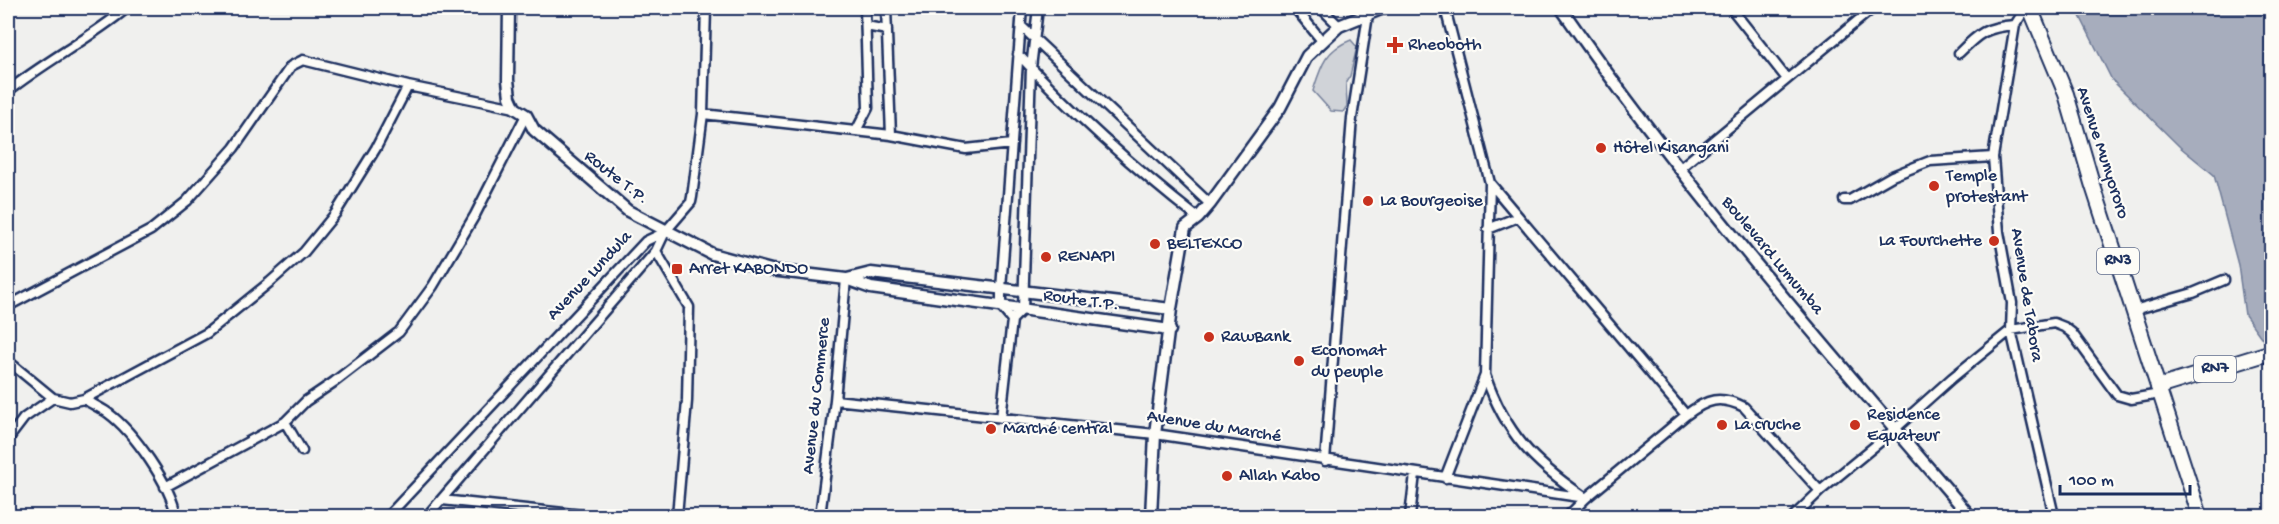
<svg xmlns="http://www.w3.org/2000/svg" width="2279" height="524" viewBox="0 0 2279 524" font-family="'Gochi Hand',sans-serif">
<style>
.green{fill:#d0d3d8;stroke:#76819b;stroke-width:1.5}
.water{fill:#a7adbd;stroke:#6f7b97;stroke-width:1.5}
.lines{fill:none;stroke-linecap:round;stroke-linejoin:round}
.minor-casing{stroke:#1b2f5e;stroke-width:13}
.tertiary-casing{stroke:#1b2f5e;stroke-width:15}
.primary-casing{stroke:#1b2f5e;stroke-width:18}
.trunk-casing{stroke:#1b2f5e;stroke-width:18}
.minor{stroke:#fdfcf7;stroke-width:8}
.tertiary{stroke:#fdfcf7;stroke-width:10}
.primary{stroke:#fdfcf7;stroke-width:14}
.trunk{stroke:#fdfcf7;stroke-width:14}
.poi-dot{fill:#c8321e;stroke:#fdfcf7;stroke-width:2}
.labels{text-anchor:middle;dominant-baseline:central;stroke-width:4.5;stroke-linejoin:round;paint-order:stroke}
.shield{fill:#fdfcf7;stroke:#5f6c8c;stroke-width:1.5}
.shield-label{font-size:16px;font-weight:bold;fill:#1b2f5e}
.poi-label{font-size:18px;fill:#1b2f5e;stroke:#fdfcf7;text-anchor:start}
.street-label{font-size:18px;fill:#1b2f5e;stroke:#fdfcf7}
</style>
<rect width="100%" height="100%" fill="#f0f0ee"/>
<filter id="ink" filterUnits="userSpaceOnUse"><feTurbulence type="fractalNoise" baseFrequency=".0167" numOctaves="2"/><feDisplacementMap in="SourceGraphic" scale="12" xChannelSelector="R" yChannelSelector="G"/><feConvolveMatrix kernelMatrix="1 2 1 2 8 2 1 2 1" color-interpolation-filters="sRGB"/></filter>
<g filter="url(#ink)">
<path class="green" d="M1351,40L1357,47L1350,76L1346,82L1347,106L1343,112L1331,111L1313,91C1321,66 1325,50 1351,40Z"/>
<path class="water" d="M2076,8H2271V351L2245,315L2238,265L2214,175L2180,147L2112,80Z"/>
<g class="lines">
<g class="minor-casing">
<path id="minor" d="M886,8L891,135
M1295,8L1323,42
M1321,8L1339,26
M1445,8L1490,183L1485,375C1506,434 1532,461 1583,496
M1731,8L1787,79
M2021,8L2022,14L2015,25L1993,157L1999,232L2012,303L2011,330L2054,516
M866,26L887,30
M1021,26L1210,204
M1959,53C1979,33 1986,27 2015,25
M1018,54C1074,114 1134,168 1198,218
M8,91C46,61 89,39 127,8
M703,114L891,135L966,149L1012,144
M856,131L868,108L865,8
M1679,169L1873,8
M1490,183L1686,415
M1844,200H1850L1892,176L1930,161L1993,157
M1488,229L1518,217
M656,251L689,307L687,401L677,516
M8,306L151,230L187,201L234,148L291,66L303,60L408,86L515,108
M2134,310L2193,293L2224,280
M1012,320L1001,307V289L1022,8
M8,361L53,398L70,402L84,399C92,404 101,408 108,413C134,432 171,485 176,516
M84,399L207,333L270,282L304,252L335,214L376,148L408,86
M835,400L1155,434L1586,498
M1001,418L1012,320L1023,309L1031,68L1038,8
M285,422L302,451
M8,439L24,418L53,398
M1325,461L1352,118L1368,15
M1445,478L1485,375
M165,487L285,422L306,401L334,382L399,332L433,286L475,215L526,115
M442,500L592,516
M388,516L646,241L665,232
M427,516L656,251L665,232L691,202L692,197L703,114L706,8
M820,516L835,400L846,279
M1410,516L1415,474
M1568,516L1586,498L1686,415C1707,399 1720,395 1744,407L1820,491
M1794,516L1820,491L1887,436L1952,378L2011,330L2054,323L2064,327L2072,333L2117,395L2131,399L2160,394"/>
</g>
<g class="tertiary-casing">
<path id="tertiary" d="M509,8L508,80L510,97L515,108L526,115L534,130L628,211L712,254L771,270L846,279L871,288L1170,330
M1561,8C1685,187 1828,351 1970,516
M847,279L871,273L1171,309
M1151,516L1155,434L1171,309L1185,228L1198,218L1210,204L1280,108L1307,56L1339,26L1383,8"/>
</g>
<g class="primary-casing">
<path id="primary" d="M2158,387L2272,352"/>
</g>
<g class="trunk-casing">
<path id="trunk" d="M2030,8L2066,94L2092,183L2200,516"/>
</g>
<use href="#minor" class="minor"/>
<use href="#tertiary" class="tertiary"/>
<use href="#primary" class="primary"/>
<use href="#trunk" class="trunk"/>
</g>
</g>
<g class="poi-dot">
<path d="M1392 36h6v6h6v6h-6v6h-6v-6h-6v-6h6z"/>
<circle cx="1601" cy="148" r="6"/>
<circle cx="1934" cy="186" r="6"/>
<circle cx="1368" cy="201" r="6"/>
<circle cx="1994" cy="241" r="6"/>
<circle cx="1155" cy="244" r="6"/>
<circle cx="1046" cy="257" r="6"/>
<rect x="671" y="263" width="12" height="12" rx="3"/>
<circle cx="1209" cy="337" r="6"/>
<circle cx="1299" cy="361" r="6"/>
<circle cx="1722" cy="425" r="6"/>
<circle cx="1855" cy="425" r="6"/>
<circle cx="991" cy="429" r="6"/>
<circle cx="1227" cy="476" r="6"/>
</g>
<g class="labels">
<g class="shield">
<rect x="2097" y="248" width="42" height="26" rx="4.5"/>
<rect x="2194" y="356" width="42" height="26" rx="4.5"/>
</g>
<g class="shield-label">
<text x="2118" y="261">RN3</text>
<text x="2215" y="369">RN7</text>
</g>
<g class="poi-label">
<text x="1408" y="45">Rheoboth</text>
<text x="1613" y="148">Hôtel Kisangani</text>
<text x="1946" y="176">Temple<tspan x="1946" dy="21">protestant</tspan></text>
<text x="1380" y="201">La Bourgeoise</text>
<text x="1982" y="241" text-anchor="end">La Fourchette</text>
<text x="1167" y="244">BELTEXCO</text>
<text x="1058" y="257">RENAPI</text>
<text x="689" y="269">Arret KABONDO</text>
<text x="1221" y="337">RawBank</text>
<text x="1311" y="351">Economat<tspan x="1311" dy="21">du peuple</tspan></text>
<text x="1867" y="415">Residence<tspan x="1867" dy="21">Equateur</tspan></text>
<text x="1734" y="425">La cruche</text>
<text x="1003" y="429">Marché central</text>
<text x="1239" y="476">Allah Kabo</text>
</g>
<g class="street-label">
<text transform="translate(2102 153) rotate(72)">Avenue Munyororo</text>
<text transform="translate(616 178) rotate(38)">Route T.P.</text>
<text transform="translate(1772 256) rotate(50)">Boulevard Lumumba</text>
<text transform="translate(590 276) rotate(-47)">Avenue Lundula</text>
<text transform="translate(2026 295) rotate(81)">Avenue de Tabora</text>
<text transform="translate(1081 301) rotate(8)">Route T.P.</text>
<text transform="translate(817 396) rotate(-84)">Avenue du Commerce</text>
<text transform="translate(1214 427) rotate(9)">Avenue du Marché</text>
</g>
</g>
<rect width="2279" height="524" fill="none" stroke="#fdfcf7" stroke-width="30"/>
<rect x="15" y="15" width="2249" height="494" fill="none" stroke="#1b2f5e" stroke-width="2" filter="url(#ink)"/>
<path d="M2060 485v9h130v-9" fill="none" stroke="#1b2f5e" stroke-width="3"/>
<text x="2069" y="485" font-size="18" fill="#1b2f5e" stroke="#fdfcf7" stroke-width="4.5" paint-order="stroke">100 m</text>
</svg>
